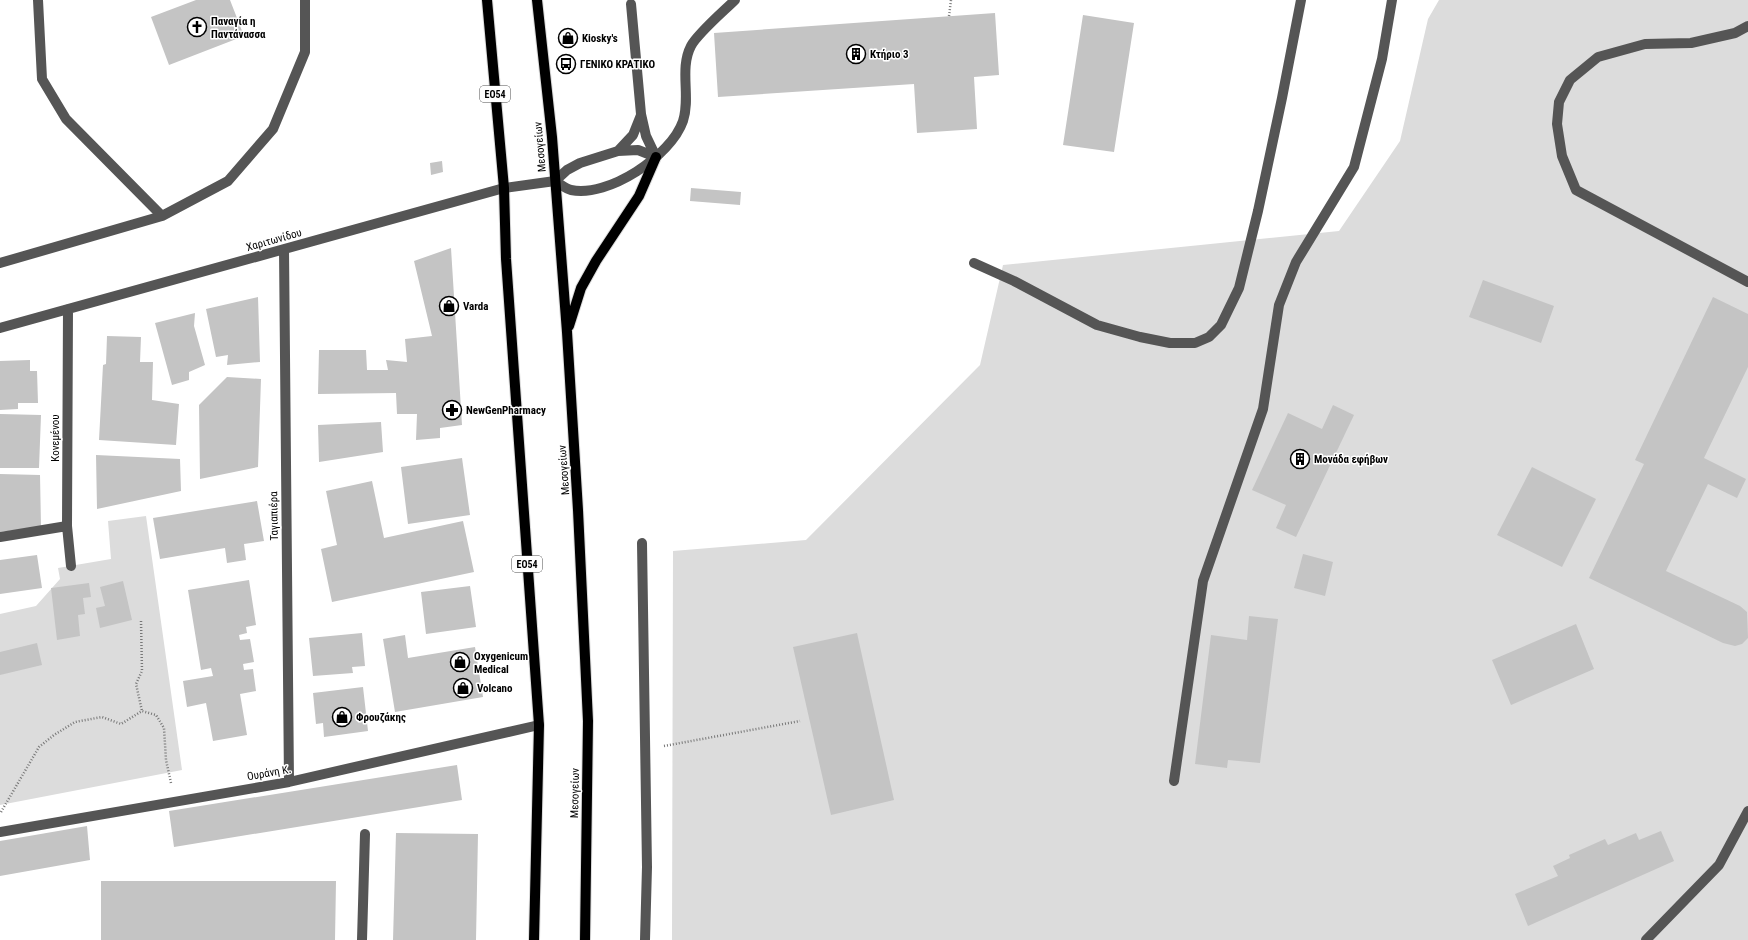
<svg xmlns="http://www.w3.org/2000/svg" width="1748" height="940" viewBox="0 0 1748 940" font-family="'Roboto Condensed',sans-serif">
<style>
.green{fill:#dcdcdc}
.building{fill:#c4c4c4}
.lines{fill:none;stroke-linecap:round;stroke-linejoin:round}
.major-casing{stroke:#dbdbdb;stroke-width:12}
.path{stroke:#777;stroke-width:2.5;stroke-dasharray:1 2;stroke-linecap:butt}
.minor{stroke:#555;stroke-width:10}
.major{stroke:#000;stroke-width:10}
.labels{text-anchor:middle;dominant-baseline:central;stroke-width:3;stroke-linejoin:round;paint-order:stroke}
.shield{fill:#fff;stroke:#4c4c4c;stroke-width:1}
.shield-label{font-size:10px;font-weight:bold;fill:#000}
.poi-label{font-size:11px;font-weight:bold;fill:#000;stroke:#fff;text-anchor:start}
.street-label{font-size:11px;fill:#000;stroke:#fff}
</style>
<rect width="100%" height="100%" fill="#fff"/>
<path class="green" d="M1439,0H1748V940H672L673,551L806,540L980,365L1003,265L1339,231L1400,141L1428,19Z
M146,516L182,770L0,805V614L36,606L60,579L58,568L111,559L108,521Z"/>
<path class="building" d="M196,0H230L244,36L169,65L151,17Z
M995,13L999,75L974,77L977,129L917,133L914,84L718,97L714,33Z
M1083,15L1134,23L1114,152L1063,145Z
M442,161L443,172L431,175L430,163Z
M691,188L741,192L740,205L690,201Z
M451,248L462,425L440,428V438L416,440L417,414H397L396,393L318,394L319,350H366L367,370H388L386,360L407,362L405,339L432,336L414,261Z
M1483,280L1554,306L1541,343L1469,317Z
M258,297L260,362L227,365L228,355L216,357L206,309Z
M1713,297L1748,314V367L1704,458L1746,479L1737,498L1708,484L1666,571L1740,606L1747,612L1748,638L1742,644L1735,646L1723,643L1589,578L1644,464L1635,460Z
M195,313L194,326L205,365L189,372V380L172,385L155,323Z
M107,336L141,337L140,362H153L152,400L179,404L176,445L99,440L103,365L106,364Z
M30,360V371H37L38,403H18V409L0,410V361Z
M227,377L261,379L258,467L200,479L199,405Z
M1333,405L1354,415L1296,537L1276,528L1286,505L1252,490L1288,413L1322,429Z
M0,414L41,415L39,468H0Z
M381,422L383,452L319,462L318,425Z
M96,455L180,459L181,491L97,509Z
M462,458L470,515L408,524L401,467Z
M1532,467L1596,499L1562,567L1497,535Z
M0,474L40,475L41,527L0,532Z
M372,481L384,538L463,521L474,572L332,602L321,549L337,545L326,491Z
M257,501L264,541L244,544L246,560L227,563L225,548L160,559L153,518Z
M1303,554L1333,562L1325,596L1294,588Z
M37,555L42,588L0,594V560Z
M249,580L256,625L246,627L247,633L239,635L240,640L250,639L254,662L243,664L244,670L253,669L256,691L240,694L247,735L213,741L206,703L187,707L183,681L213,676L211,668L201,670L188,590Z
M123,581L132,620L100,628L96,608L105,606L100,587Z
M89,583L91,597L83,598L85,614L78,615L80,636L57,640L51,588Z
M470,586L476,627L426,634L421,592Z
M1249,616L1278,619L1260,763L1228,760L1227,768L1195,764L1211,635L1247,640Z
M1576,624L1594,669L1511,705L1492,660Z
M362,633L365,666L352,667L353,673L313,676L309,638Z
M857,633L894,800L831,815L793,647Z
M405,635L408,658L475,647L483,697L395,712L383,639Z
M37,643L42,665L0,675V652Z
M363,687L368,731L324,737L323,723L316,724L313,693Z
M457,765L462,800L174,847L169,811Z
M87,826L90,860L0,876V841Z
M1661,831L1674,861L1528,926L1515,894L1558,876L1553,866L1570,858L1569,855L1605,839L1608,845L1636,833L1639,840Z
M396,833L478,834L476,940H393Z
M101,881H336L335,940H101Z"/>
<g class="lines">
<g class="major-casing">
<path id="major" d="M487,0L504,188L506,259L539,725L534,940
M537,0L552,137L567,332L578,510L588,721L585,940
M569,326L581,288L596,261L639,196L656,157"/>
</g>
<path class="path" d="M949,16L951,0
M141,621L142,671L136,684L142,711
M664,746L800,721
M1,812L39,747L54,735L75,722L102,717L121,724L142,711L156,715L164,728L166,760L171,783"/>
<path class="minor" d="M38,0L42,79L66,119L162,216
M631,4L641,114L646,136L656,157
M1748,26L1735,33L1691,43L1645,44L1598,57L1570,80L1559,102L1557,124L1562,156L1576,190L1748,282
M618,151L633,135L641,115
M555,181C560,184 566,189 571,190C608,198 671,156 683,121C691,97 679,69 691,46C698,33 724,11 735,0
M555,181L567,170L580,163L618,151L638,150L656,157
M284,249L289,782
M0,263L162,216L228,181L273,129L305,52V0
M974,263L1014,281L1097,325L1140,337L1170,343H1195L1209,337L1221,325L1239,288L1258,211L1282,98L1301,0
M68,309L67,526L71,566
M0,328L504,188L555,181
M0,537L67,526
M642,543L647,867L645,940
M1174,781L1203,581L1263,409L1279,305L1296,262L1354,167L1382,59L1392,0
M0,832L289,782L539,725
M362,940L365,834
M1646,940L1719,865L1748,811"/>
<use href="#major" class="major"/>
</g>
<defs>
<g id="church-ring" transform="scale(1)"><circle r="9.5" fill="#fff" stroke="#000" stroke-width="1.5"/><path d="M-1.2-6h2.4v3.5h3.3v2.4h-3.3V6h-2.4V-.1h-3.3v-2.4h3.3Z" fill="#000"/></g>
<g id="shop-ring" transform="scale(1)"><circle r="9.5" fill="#fff" stroke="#000" stroke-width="1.5"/><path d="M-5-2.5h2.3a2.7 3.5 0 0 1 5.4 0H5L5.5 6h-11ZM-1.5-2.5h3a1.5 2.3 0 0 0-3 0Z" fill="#000"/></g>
<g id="building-ring" transform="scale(1)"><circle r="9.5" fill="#fff" stroke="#000" stroke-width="1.5"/><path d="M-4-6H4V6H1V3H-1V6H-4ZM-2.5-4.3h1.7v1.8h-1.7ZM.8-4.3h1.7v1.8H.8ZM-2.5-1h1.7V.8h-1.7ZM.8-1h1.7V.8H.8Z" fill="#000"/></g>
<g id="bus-ring" transform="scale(1)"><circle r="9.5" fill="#fff" stroke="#000" stroke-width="1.5"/><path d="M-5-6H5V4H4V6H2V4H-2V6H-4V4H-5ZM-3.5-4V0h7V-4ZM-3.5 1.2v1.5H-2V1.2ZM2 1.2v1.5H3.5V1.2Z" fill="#000"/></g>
<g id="pharmacy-ring" transform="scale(1)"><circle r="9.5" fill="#fff" stroke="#000" stroke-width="1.5"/><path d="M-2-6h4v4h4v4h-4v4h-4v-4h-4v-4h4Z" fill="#000"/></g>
</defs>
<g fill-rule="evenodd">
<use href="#church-ring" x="197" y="27"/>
<use href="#shop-ring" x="568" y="38"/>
<use href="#building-ring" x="856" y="54"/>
<use href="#bus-ring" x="566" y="64"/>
<use href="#shop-ring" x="449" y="306"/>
<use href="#pharmacy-ring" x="452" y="410"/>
<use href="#building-ring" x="1300" y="459"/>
<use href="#shop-ring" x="460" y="662"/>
<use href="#shop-ring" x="463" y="688"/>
<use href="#shop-ring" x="342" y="717"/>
</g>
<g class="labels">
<g class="shield">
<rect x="480" y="86" width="30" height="16" rx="3"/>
<rect x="512" y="556" width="30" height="16" rx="3"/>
</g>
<g class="shield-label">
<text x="495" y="94">ΕΟ54</text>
<text x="527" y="564">ΕΟ54</text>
</g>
<g class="poi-label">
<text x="211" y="21">Παναγία η<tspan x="211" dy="13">Παντάνασσα</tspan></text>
<text x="582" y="38">Kiosky's</text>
<text x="870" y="54">Κτήριο 3</text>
<text x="580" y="64">ΓΕΝΙΚΟ ΚΡΑΤΙΚΟ</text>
<text x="463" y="306">Varda</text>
<text x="466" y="410">NewGenPharmacy</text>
<text x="1314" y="459">Μονάδα εφήβων</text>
<text x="474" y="656">Oxygenicum<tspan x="474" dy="13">Medical</tspan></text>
<text x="477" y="688">Volcano</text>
<text x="356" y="717">Φρουζάκης</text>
</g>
<g class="street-label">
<text transform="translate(540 147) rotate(-95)">Μεσογείων</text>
<text transform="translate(274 240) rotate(-16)">Χαριτωνίδου</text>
<text transform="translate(55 438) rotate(-90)">Κονεμένου</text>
<text transform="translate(564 470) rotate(-94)">Μεσογείων</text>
<text transform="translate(274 516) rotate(-91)">Ταγιαπιέρα</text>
<text transform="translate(269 773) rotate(-10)">Ουράνη Κ.</text>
<text transform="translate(575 793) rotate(-89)">Μεσογείων</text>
</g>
</g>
</svg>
